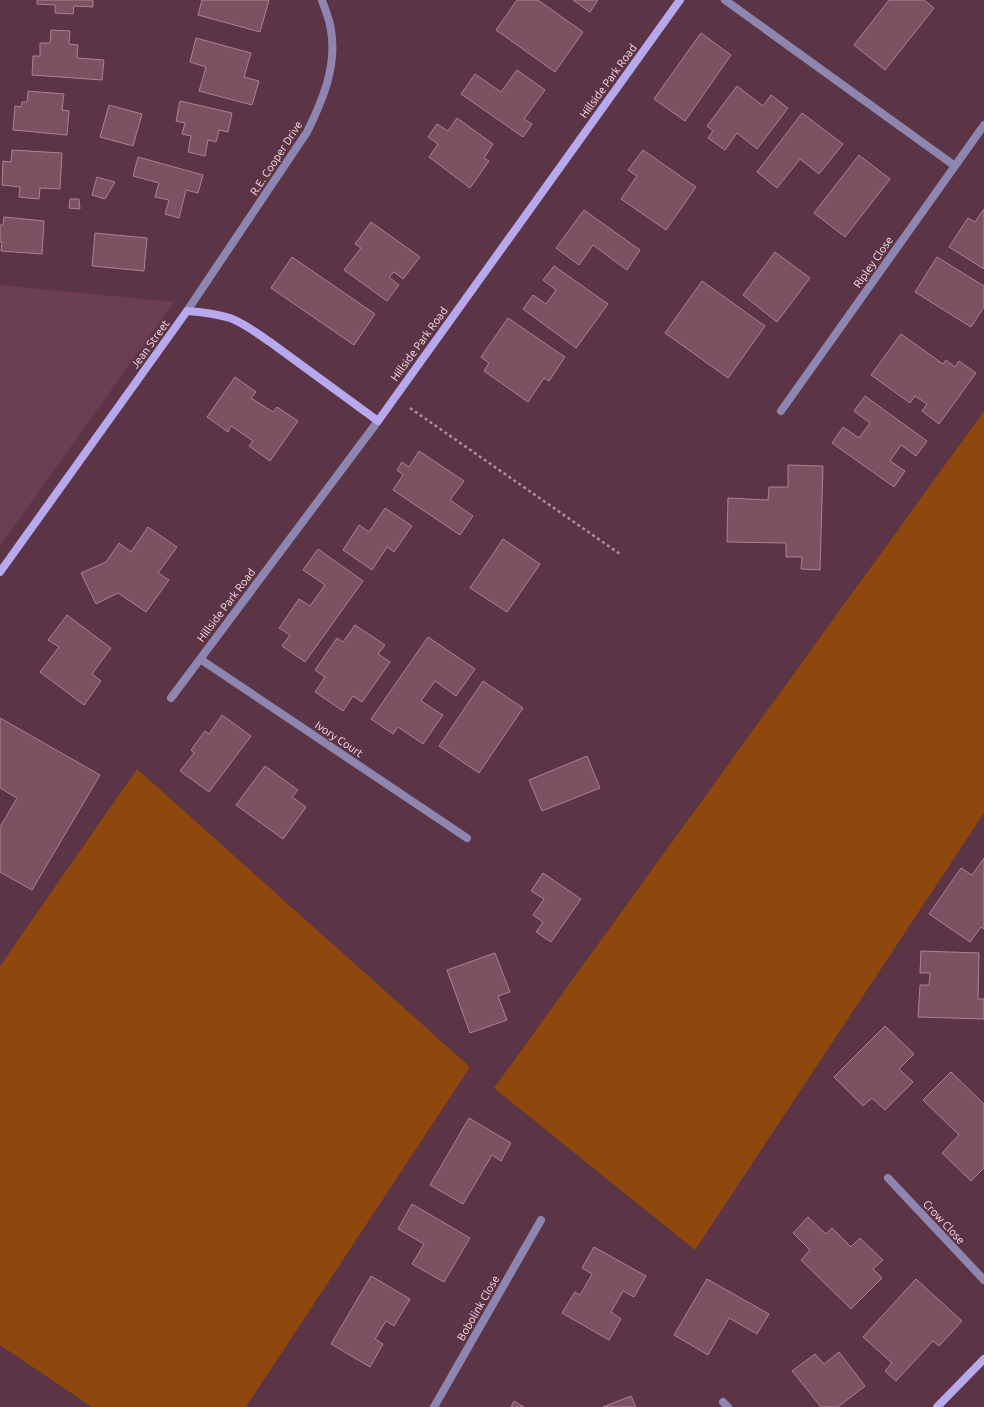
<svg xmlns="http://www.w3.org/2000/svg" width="984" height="1407" viewBox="0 0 984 1407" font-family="Ubuntu,sans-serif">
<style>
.built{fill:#6c3e51}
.green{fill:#8e480d}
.building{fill:#7c5263;stroke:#ae8092}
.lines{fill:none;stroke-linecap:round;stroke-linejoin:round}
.path{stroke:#af909c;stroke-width:2.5;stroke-dasharray:3 3;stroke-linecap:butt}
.street{stroke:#8e85b1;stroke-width:8}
.secondary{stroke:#b8a9ef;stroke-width:8}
.labels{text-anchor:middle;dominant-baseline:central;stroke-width:3;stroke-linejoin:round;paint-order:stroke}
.street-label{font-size:11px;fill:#f9e0e9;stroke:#5b3445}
</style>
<rect width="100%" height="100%" fill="#5b3445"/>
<path class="built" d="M0,285L174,302L0,546Z"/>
<path class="green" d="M984,411V813L695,1250L494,1088Z
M137,769L470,1067L246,1407H92L0,1345V966Z"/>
<path class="building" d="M37,0H93V7L74,6L73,14L55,13V5L37,4Z
M202,0H269L260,32L198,15Z
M517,0H538L583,32L555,72L496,30Z
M573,0H598L590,12Z
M889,0H924L934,8L885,70L854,45Z
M51,30L70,31L69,44L78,45L77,58L104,60L102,80L32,75L33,56H40V43H50Z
M701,33L731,55L685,121L654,99Z
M196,38L251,53L244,77L259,81L252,105L199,91L206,67L190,62Z
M517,70L545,90L524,119L532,124L523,137L461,94L475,74L501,92Z
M737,86L763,106L771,95L788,108L757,149L737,133L725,150L708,138L713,131L707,126Z
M28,91L64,94L62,110L69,111L67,135L13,130L15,106L21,107L22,102H27Z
M180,101L232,113L228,132L219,130L216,142L208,140L205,156L188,152L191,136L182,134L185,123L176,121Z
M109,105L142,114L133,146L100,137Z
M802,113L843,144L819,174L800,159L777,188L757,172Z
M457,118L493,144L484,158L489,161L470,188L429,157L438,144L428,137L437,124L448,131Z
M12,150L62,153L60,189L40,188L39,199L19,197L20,187L2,185L3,161L11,162Z
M643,150L696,187L666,230L621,199L637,176L628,170Z
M859,155L890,179L845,237L814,213Z
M138,157L203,175L198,193L186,190L179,218L165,214L169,200L155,197L159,183L133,176Z
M97,177L115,182L105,199L92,195Z
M70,199H79L80,209L69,208Z
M984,209V269L949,247L968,218L975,222Z
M584,210L640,250L627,270L593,245L579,265L556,248Z
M4,217L44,221L42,254L1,251L2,242H0V225H3Z
M371,222L420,257L403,279L394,272L389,277L399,285L387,301L344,270L361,248L355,244Z
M95,233L147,238L144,271L92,266Z
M775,252L810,278L777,322L743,295Z
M292,257L375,314L354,345L271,288Z
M937,257L984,286V307L971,327L915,292Z
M554,266L608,304L576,348L523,309L533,295L546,304L556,290L543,280Z
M702,281L765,326L728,378L665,333Z
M508,318L565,357L549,381L544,378L528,402L484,371L489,363L481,357Z
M901,334L943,364L946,360L955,367L959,361L976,373L939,424L922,411L927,404L915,396L910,403L871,375Z
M235,377L256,392L251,398L273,412L277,407L298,421L270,461L249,446L253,441L231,426L228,432L207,417Z
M865,396L927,441L916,456L901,445L890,461L905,471L894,487L832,443L843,427L859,438L870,423L854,411Z
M419,451L464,481L450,500L473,516L460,535L393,490L403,475L397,470L402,462L409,467Z
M788,465L823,466L820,570L801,569L802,557H786V543L727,542L728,498L768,500L769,487H788Z
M385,508L412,526L394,552L387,547L372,570L343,550L359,525L369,532Z
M148,527L177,547L158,573L169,580L146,612L118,593L96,604L81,573L106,562L119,543L131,552Z
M503,539L540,564L507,612L470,588Z
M318,549L363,581L305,662L282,646L290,635L279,628L299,599L310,606L325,585L303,570Z
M67,615L111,648L92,674L101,681L84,705L40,672L59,647L48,640Z
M355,625L385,645L378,654L390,662L362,702L353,696L343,711L315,692L325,677L315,670L337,638L343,642Z
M428,637L475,669L456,696L435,681L421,701L443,715L423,744L398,727L393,734L371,719Z
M483,681L523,708L479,773L439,746Z
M222,715L251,736L209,792L180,771L194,753L191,750L205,731L209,734Z
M0,718L100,775L32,890L0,872V827L17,798L0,788Z
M587,756L600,788L542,811L529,780Z
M265,766L298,790L292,797L306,807L283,839L236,805Z
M984,858V929L981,927L970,942L929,914L961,868L972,875Z
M543,873L581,899L551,942L536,932L543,922L533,915L544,899L531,891Z
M921,951L979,953L978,999H984V1019L918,1017L920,985H929L930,973H920Z
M495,953L510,992L498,996L507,1020L470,1033L447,970Z
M885,1026L914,1054L899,1069L913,1082L885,1110L872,1098L863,1106L834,1077Z
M951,1072L984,1104V1168L971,1181L942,1153L959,1135L923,1100Z
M469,1118L511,1143L501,1161L492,1155L463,1204L430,1185Z
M412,1204L470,1238L444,1282L412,1264L424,1244L398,1229Z
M808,1217L826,1234L832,1228L851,1247L860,1238L883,1260L873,1269L882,1278L851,1309L801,1260L810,1250L793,1233Z
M594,1247L646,1276L634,1297L623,1291L611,1312L621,1319L609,1340L562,1313L575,1292L580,1295L592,1274L582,1268Z
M371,1276L410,1299L394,1326L386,1321L375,1339L383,1344L370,1367L331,1344Z
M707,1279L769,1314L757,1334L729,1318L708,1355L674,1335Z
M916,1279L962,1321L939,1346L933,1341L896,1381L885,1371L892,1363L863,1337Z
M839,1352L865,1386L838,1407H821L792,1371L815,1354L824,1364Z
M631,1396L636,1407H603Z
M514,1401L524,1407H511Z"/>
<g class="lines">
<path class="path" d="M410,408L620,554"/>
<path class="street" d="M725,0L955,166
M187,311L307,132C323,100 337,66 331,30C330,20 325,10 322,0
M781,411L984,125
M200,659L467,838
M171,698L378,421
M888,1178L984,1280
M723,1402L728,1407
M434,1407L541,1220"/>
<path class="secondary" d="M0,572L187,311C202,312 216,314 230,318C244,323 258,334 270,342L378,421L680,0
M937,1407L984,1359"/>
</g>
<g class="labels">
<g class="street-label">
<text transform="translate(608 81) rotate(-54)">Hillside Park Road</text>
<text transform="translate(276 158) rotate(-57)">R.E. Cooper Drive</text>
<text transform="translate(873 262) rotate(-55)">Ripley Close</text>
<text transform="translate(150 344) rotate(-54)">Jean Street</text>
<text transform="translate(419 344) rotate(-54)">Hillside Park Road</text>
<text transform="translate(226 605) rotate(-53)">Hillside Park Road</text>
<text transform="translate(339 739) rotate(34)">Ivory Court</text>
<text transform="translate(944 1222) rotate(47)">Crow Close</text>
<text transform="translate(478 1308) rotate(-60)">Bobolink Close</text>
</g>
</g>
</svg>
